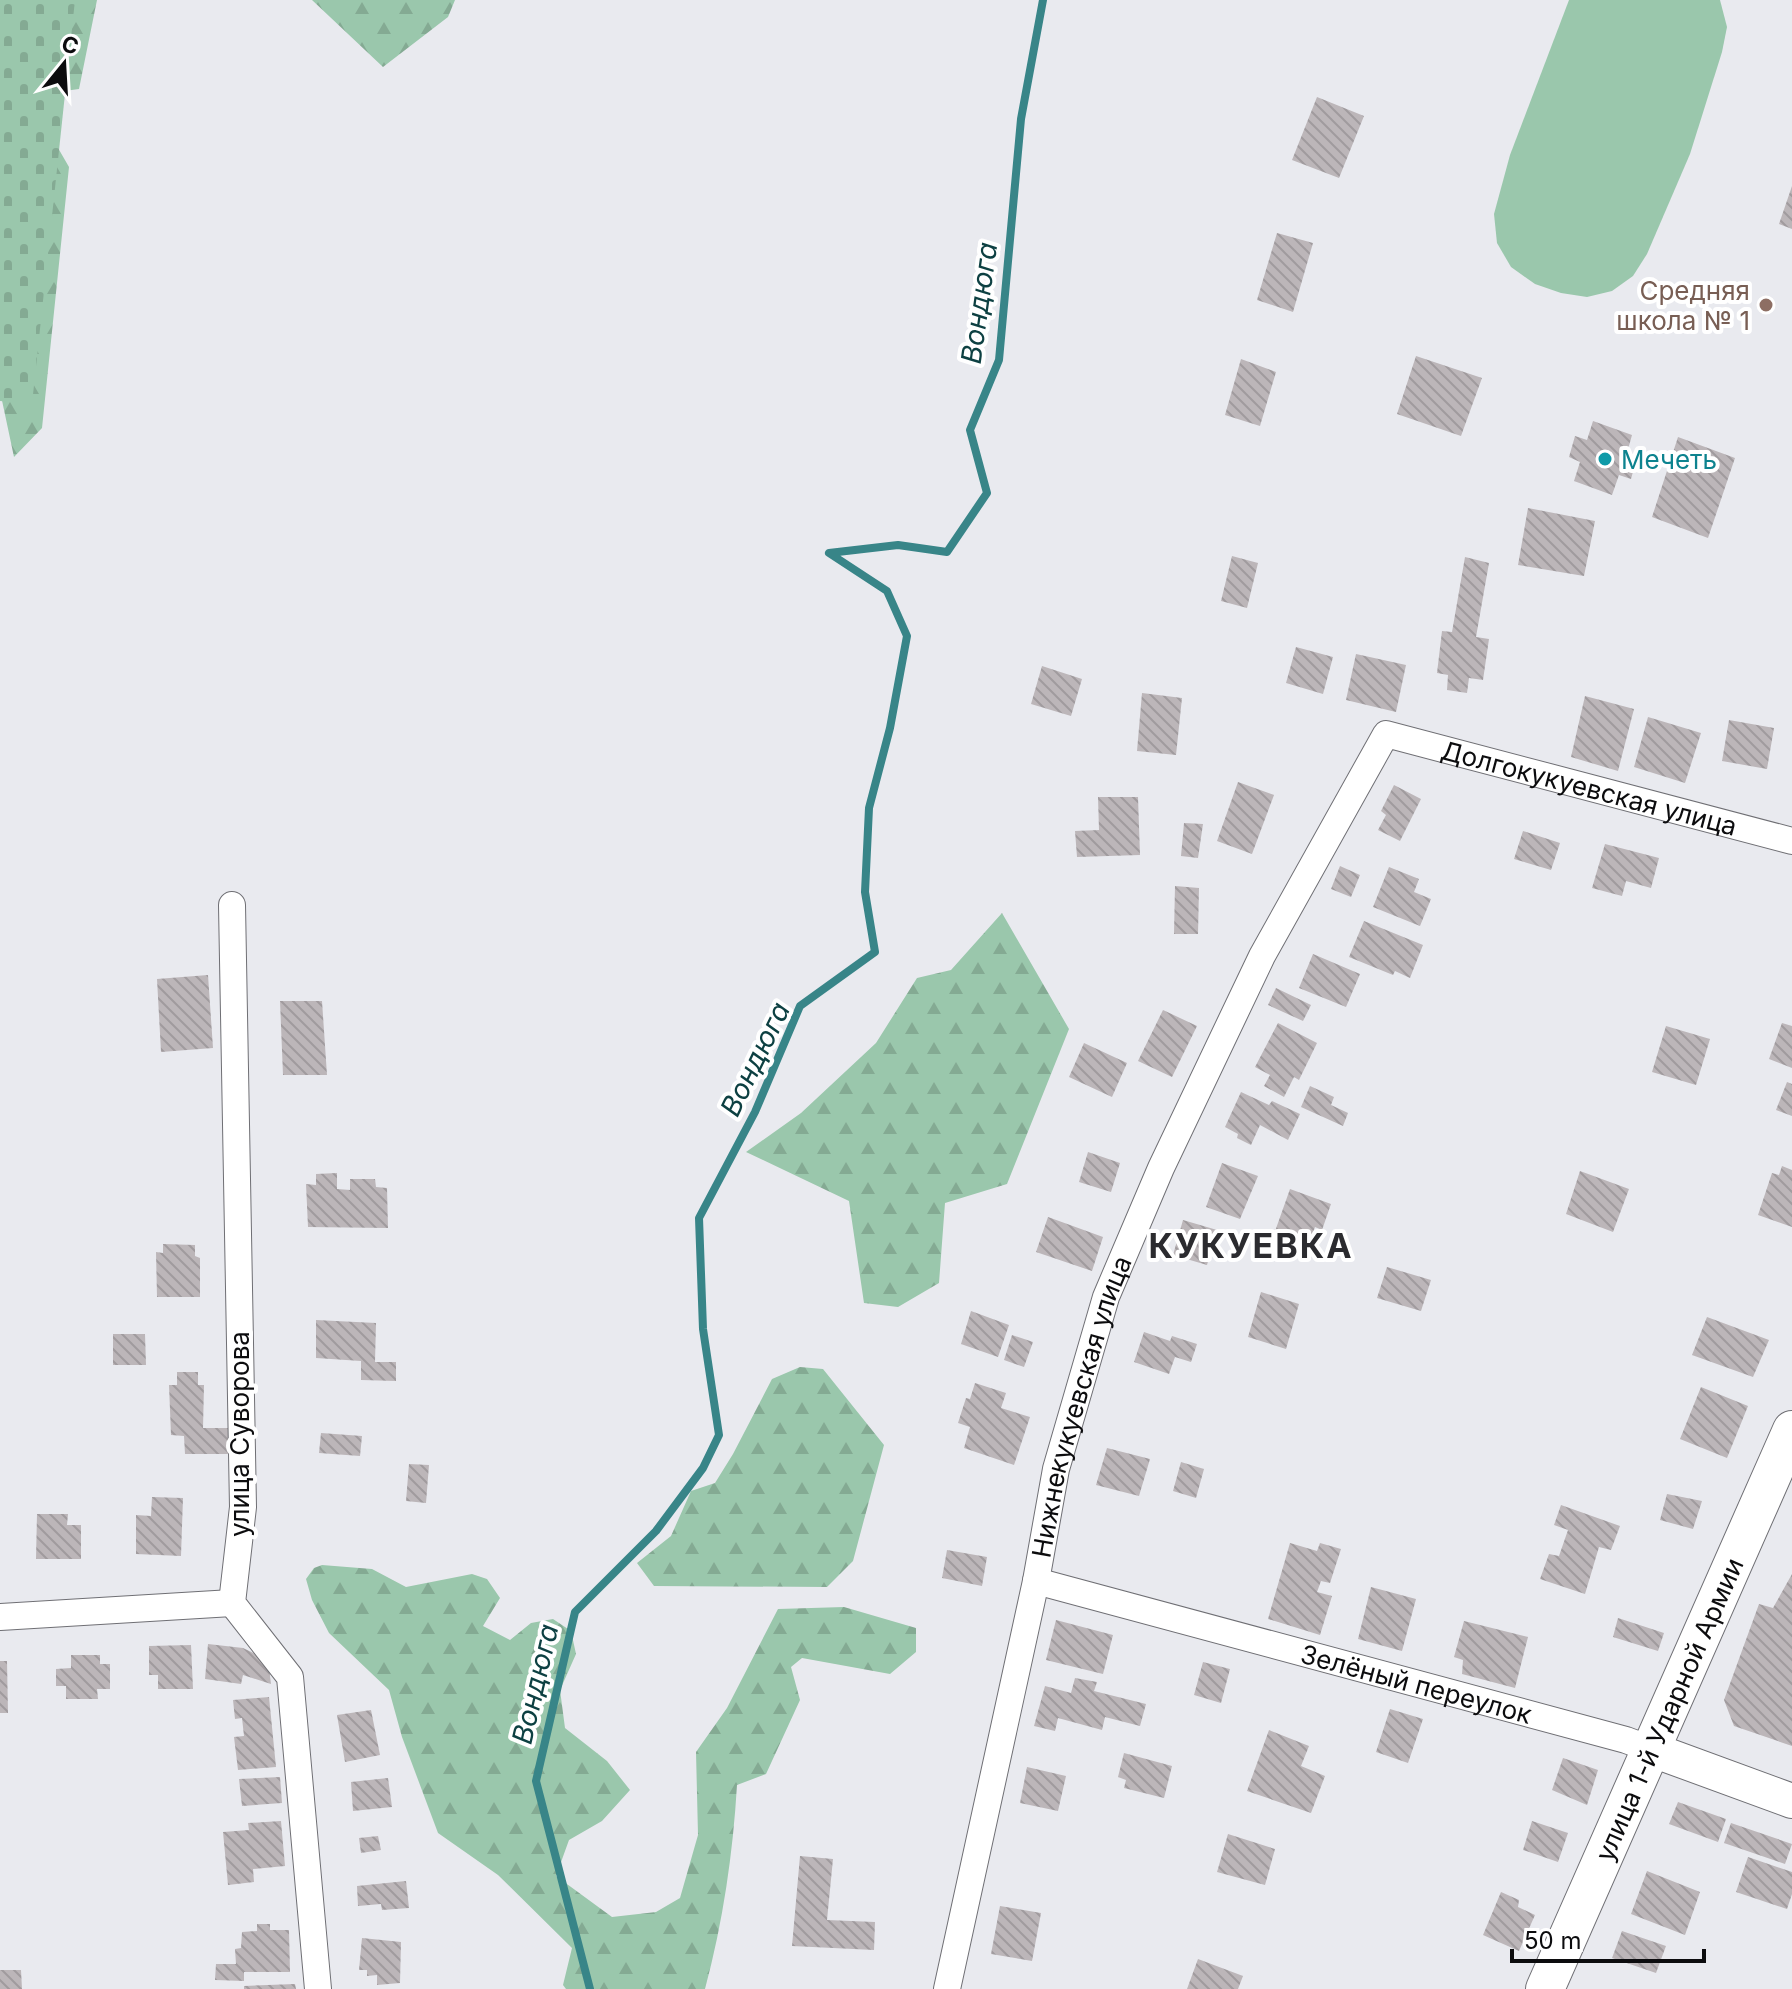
<svg xmlns="http://www.w3.org/2000/svg" width="1792" height="1989" viewBox="0 0 1792 1989" font-family="Inter,sans-serif">
<style>
.grass{fill:#9ac7ac}
.forest{fill:url(#forest-firs)}
.cemetery{fill:url(#cemetery-stones)}
.lines{fill:none;stroke-linecap:round;stroke-linejoin:round}
.stream{stroke:#388588;stroke-width:8}
.building{fill:url(#building-back-hatch)}
.minor-casing{stroke:#6f6f74;stroke-width:28}
.tertiary-casing{stroke:#6f6f74;stroke-width:36}
.secondary-casing{stroke:#6f6f74;stroke-width:40}
.minor{stroke:#fff;stroke-width:26}
.tertiary{stroke:#fff;stroke-width:34}
.secondary{stroke:#fff;stroke-width:38}
.education-dot{fill:#8d6e63;stroke:#fff;stroke-width:3}
.culture-dot{fill:#0f9aa8;stroke:#fff;stroke-width:3}
.labels{text-anchor:middle;dominant-baseline:central;stroke-width:8;stroke-linejoin:round;paint-order:stroke}
.education-label{font-size:26px;fill:#785e54;stroke:#fff;text-anchor:end}
.culture-label{font-size:26px;fill:#0d838f;stroke:#fff;text-anchor:start}
.street-label{font-size:26px;fill:#0c0c0e;stroke:#fff}
.water-label{font-size:28px;font-style:italic;fill:#0d4042;stroke:#fff}
.district-label{font-size:34px;font-weight:bold;letter-spacing:2px;fill:#2b2b2f;stroke:#fff}
</style>
<defs>
<pattern id="forest-firs" width="22" height="20" patternUnits="userSpaceOnUse" patternTransform="scale(2)"><rect width="22" height="20" fill="#9ac7ac"/><path d="M5 1l3.5 6h-7zM16 11l3.5 6h-7z" fill="#84aa93"/></pattern>
<pattern id="cemetery-stones" width="16" height="16" patternUnits="userSpaceOnUse" patternTransform="scale(2)"><rect width="16" height="16" fill="#9ac7ac"/><path d="M2 7V4a2 2 0 0 1 4 0v3zM10 15v-3a2 2 0 0 1 4 0v3z" fill="#84aa93"/></pattern>
<pattern id="building-back-hatch" width="6" height="6" patternUnits="userSpaceOnUse" patternTransform="scale(2)"><rect width="6" height="6" fill="#bcb6b9"/><path d="M-1 5l2 2M0 0l6 6M5-1l2 2" fill="none" stroke="#a09b9e"/></pattern>
</defs>
<rect width="100%" height="100%" fill="#e9eaef"/>
<path class="grass" d="M1569,0H1720L1727,27L1722,52L1690,154L1647,254L1633,276L1612,291L1587,297L1561,293L1535,284L1511,267L1497,243L1494,214L1510,155Z"/>
<path class="forest" d="M0,0H97L79,89L28,96L69,167L42,428L14,457L0,391Z
M312,0H455L448,17L383,67Z
M1002,913L1069,1029L1007,1184L945,1203L939,1283L898,1307L864,1303L849,1201L746,1152L801,1113L876,1043L917,978L951,970Z
M800,1367L823,1369L884,1445L853,1561L827,1587L654,1586L637,1563L671,1536L691,1491L715,1483L733,1454L772,1379Z
M322,1565L372,1569L406,1587L472,1574L487,1579L500,1598L483,1626L510,1640L531,1623L553,1619L571,1631L576,1654L560,1690L565,1728L607,1761L630,1790L602,1821L569,1840L556,1876L612,1917L656,1912L680,1898L698,1835L696,1752L727,1708L778,1609L844,1607L916,1628V1652L890,1674L802,1658L791,1667L800,1700L766,1774L737,1785C733,1853 723,1922 705,1989H566L563,1985L572,1948L498,1875L438,1833L402,1737L389,1690L329,1633L312,1600L306,1579L314,1568Z"/>
<path class="cemetery" d="M0,0H75L32,404L0,401Z"/>
<g class="lines">
<path class="stream" d="M590,1989L536,1781L575,1612L656,1531L703,1468L719,1435L703,1329L699,1218L755,1112L800,1006L875,952L865,892L869,808L890,728L907,636L887,591L829,553L898,545L947,552L987,493L970,430L999,360L1021,119L1043,0"/>
</g>
<path class="building" d="M1317,97L1364,116L1339,178L1292,160Z
M1792,186V229L1779,224Z
M1277,233L1313,243L1293,312L1257,300Z
M1416,356L1482,378L1461,436L1397,414Z
M1241,359L1276,372L1260,426L1225,415Z
M1593,421L1632,435L1627,453L1637,457L1631,479L1619,475L1612,495L1574,481L1580,462L1569,457L1575,436L1587,440Z
M1678,437L1735,458L1708,538L1652,517Z
M1528,508L1595,521L1584,576L1518,565Z
M1232,556L1258,563L1247,608L1221,601Z
M1465,557L1489,563L1476,637L1489,639L1483,680L1469,678L1467,693L1447,690L1448,675L1437,673L1442,631L1452,632Z
M1296,647L1333,657L1323,694L1286,683Z
M1356,654L1406,665L1396,712L1346,700Z
M1042,666L1082,679L1071,716L1031,704Z
M1142,693L1182,698L1176,755L1137,751Z
M1585,696L1634,709L1618,771L1571,757Z
M1648,717L1701,733L1685,783L1634,767Z
M1729,720L1774,728L1767,769L1722,761Z
M1238,782L1274,795L1252,854L1217,841Z
M1394,785L1421,799L1400,841L1378,830L1386,815L1381,811Z
M1098,797H1138L1140,855L1077,857L1075,831L1099,830Z
M1184,823L1203,824L1198,858L1181,856Z
M1523,831L1560,843L1551,870L1514,859Z
M1605,844L1659,858L1651,888L1626,881L1622,896L1592,888Z
M1340,866L1360,875L1351,897L1331,889Z
M1389,867L1419,879L1414,892L1431,899L1420,926L1373,907Z
M1175,886L1199,888L1198,934H1174Z
M1364,921L1423,945L1410,978L1395,971L1393,975L1349,957Z
M1313,954L1360,974L1346,1007L1299,988Z
M208,975L213,1048L161,1052L157,979Z
M1276,988L1311,1005L1303,1021L1268,1005Z
M280,1001H322L327,1075H283Z
M1163,1010L1197,1026L1172,1077L1138,1061Z
M1278,1023L1317,1043L1299,1080L1294,1077L1284,1097L1264,1086L1270,1075L1255,1067Z
M1782,1023L1792,1026V1068L1769,1059Z
M1666,1026L1710,1039L1696,1085L1652,1072Z
M1084,1043L1127,1063L1112,1097L1069,1077Z
M1787,1082L1792,1084V1116L1776,1110Z
M1310,1086L1334,1097L1331,1105L1348,1113L1343,1126L1301,1107Z
M1241,1092L1269,1105L1272,1101L1300,1114L1288,1140L1260,1125L1251,1145L1237,1138L1238,1134L1225,1127Z
M1088,1152L1120,1163L1111,1192L1079,1182Z
M1222,1163L1258,1176L1240,1219L1206,1207Z
M1782,1166L1792,1170V1227L1758,1215L1772,1173L1779,1175Z
M1580,1171L1629,1189L1613,1232L1566,1214Z
M337,1173V1189L350,1190V1179H375L376,1187L387,1188L388,1228L308,1227L306,1184L316,1185V1174Z
M1290,1189L1331,1204L1322,1230L1315,1227L1307,1249L1273,1237Z
M1048,1217L1103,1237L1092,1271L1036,1252Z
M1183,1220L1217,1230L1207,1265L1173,1255Z
M163,1244L195,1245V1256L200,1258V1297H157L156,1252L163,1253Z
M1387,1267L1431,1280L1421,1311L1377,1298Z
M1261,1292L1299,1304L1286,1349L1248,1337Z
M971,1311L1009,1325L998,1357L961,1344Z
M1707,1317L1769,1340L1753,1377L1692,1355Z
M316,1320L376,1323L375,1362H396V1381L361,1380V1361L316,1358Z
M1144,1332L1170,1341L1172,1336L1197,1344L1191,1362L1175,1357L1169,1374L1134,1362Z
M113,1334H145L146,1365H113Z
M1012,1335L1033,1342L1024,1367L1004,1360Z
M177,1372H198V1385H204L203,1428H228V1454H185L184,1436L171,1435L169,1385H177Z
M975,1383L1006,1393L1001,1408L1030,1417L1014,1465L964,1448L970,1427L958,1423L966,1398L970,1399Z
M1701,1387L1748,1406L1727,1458L1680,1439Z
M321,1433L362,1436L360,1456L319,1453Z
M1107,1448L1150,1459L1139,1496L1096,1485Z
M1181,1462L1204,1469L1196,1498L1173,1491Z
M409,1464L429,1465L426,1503L406,1501Z
M1667,1494L1702,1501L1693,1529L1660,1520Z
M152,1497L183,1498L181,1556L136,1554V1515L151,1516Z
M1561,1505L1620,1526L1611,1550L1599,1547L1585,1594L1540,1579L1549,1554L1559,1556L1568,1530L1554,1525Z
M37,1514H68L67,1525H81V1559H36Z
M1290,1543L1317,1551L1320,1543L1341,1549L1330,1583L1321,1581L1317,1592L1332,1596L1320,1635L1268,1619Z
M947,1550L987,1557L982,1586L942,1578Z
M1792,1574V1746L1734,1726L1724,1700L1759,1604L1773,1608Z
M1371,1587L1416,1599L1402,1651L1358,1639Z
M1618,1618L1664,1633L1658,1651L1613,1637Z
M1056,1620L1113,1635L1103,1674L1046,1660Z
M1464,1621L1528,1637L1515,1688L1462,1674L1463,1660L1454,1657Z
M208,1644L243,1648L268,1660L271,1684L243,1675L241,1684L205,1679Z
M191,1645L193,1689H158V1675H149V1646Z
M71,1655H100V1664H110V1689H97L98,1699H66V1686H56V1669L71,1668Z
M0,1661H7L8,1713H0Z
M1203,1662L1230,1669L1221,1703L1194,1695Z
M1075,1678L1097,1682L1094,1691L1146,1704L1140,1726L1105,1717L1102,1730L1058,1718L1055,1731L1034,1726L1045,1686L1071,1693Z
M269,1697L276,1767L238,1770L234,1737L244,1736L242,1718L235,1719L233,1700Z
M1390,1709L1423,1719L1408,1763L1376,1752Z
M371,1710L380,1755L345,1762L337,1715Z
M1269,1730L1309,1746L1301,1766L1325,1776L1311,1813L1247,1791Z
M1124,1753L1172,1766L1164,1798L1124,1788L1126,1780L1118,1777Z
M1563,1758L1598,1770L1587,1805L1552,1790Z
M1027,1767L1066,1776L1058,1811L1020,1803Z
M280,1777L282,1803L242,1806L239,1779Z
M388,1778L392,1807L353,1811L351,1782Z
M1678,1802L1726,1819L1718,1842L1669,1824Z
M281,1821L285,1866L253,1869L254,1882L228,1885L223,1832L249,1830L248,1823Z
M1532,1821L1568,1833L1558,1862L1523,1850Z
M1731,1823L1792,1844L1785,1864L1724,1843Z
M1228,1834L1275,1849L1265,1885L1217,1872Z
M378,1836L381,1850L361,1853L359,1838Z
M800,1856L833,1859L827,1920L875,1922L874,1950L792,1946Z
M1748,1857L1792,1872V1894L1787,1909L1736,1892Z
M1647,1871L1700,1892L1685,1935L1631,1914Z
M406,1881L409,1908L382,1910L381,1904L358,1906L357,1886Z
M1501,1892L1519,1900L1518,1907L1535,1915L1519,1951L1483,1935Z
M1000,1906L1041,1913L1032,1961L991,1954Z
M257,1924H270V1930H289L290,1972H244V1981L215,1980L216,1964H236L235,1949L241,1948L242,1932L257,1931Z
M1622,1931L1666,1946L1656,1973L1612,1958Z
M362,1938L401,1942L400,1983L377,1985V1975L367,1976V1970H359Z
M1198,1959L1243,1976L1238,1989H1187Z
M0,1970H21L22,1989H0Z
M295,1984L296,1989H244V1986Z"/>
<g class="lines">
<g class="minor-casing">
<g id="minor">
<path d="M232,905L243,1507L232,1603L290,1677L318,1989"/>
<path id="s1" d="M1036,1581L1626,1740L1650,1749"/>
<path d="M0,1617L232,1603"/>
<path id="s2" d="M947,1989L1036,1581L1056,1469L1106,1297L1161,1168L1262,956L1386,734L1792,841"/>
</g>
</g>
<g class="tertiary-casing">
<path id="tertiary" d="M1650,1749L1792,1801"/>
</g>
<g class="secondary-casing">
<g id="secondary">
<path id="s3" d="M1545,1989L1792,1430"/>
</g>
</g>
<use href="#minor" class="minor"/>
<use href="#tertiary" class="tertiary"/>
<use href="#secondary" class="secondary"/>
</g>
<circle class="education-dot" cx="1766" cy="305" r="8"/>
<circle class="culture-dot" cx="1605" cy="459" r="8"/>
<g class="labels">
<g class="education-label">
<text x="1750" y="290">Средняя<tspan x="1750" dy="30">школа № 1</tspan></text>
</g>
<g class="culture-label">
<text x="1621" y="459">Мечеть</text>
</g>
<g class="street-label">
<text stroke="none"><textPath href="#s2" startOffset="1550">Долгокукуевская улица</textPath></text>
<text stroke="none"><textPath href="#s2" startOffset="598">Нижнекукуевская улица</textPath></text>
<text transform="translate(239 1434) rotate(-90)">улица Суворова</text>
<text stroke="none"><textPath href="#s1" startOffset="394">Зелёный переулок</textPath></text>
<text stroke="none"><textPath href="#s3" startOffset="306">улица 1-й Ударной Армии</textPath></text>
</g>
<g class="water-label">
<text transform="translate(979 303) rotate(-82)">Вондюга</text>
<text transform="translate(755 1059) rotate(-64)">Вондюга</text>
<text transform="translate(535 1684) rotate(-77)">Вондюга</text>
</g>
<g class="district-label">
<text x="1251" y="1245">КУКУЕВКА</text>
</g>
</g>
<g transform="translate(64 64) rotate(18)" stroke="#ffffff" stroke-width="6" paint-order="stroke">
<path d="M0-6L14 30L0 20L-14 30Z" fill="#0c0c0e"/>
<text y="-12" font-size="22" font-weight="bold" text-anchor="middle" fill="#0c0c0e">С</text>
</g>
<path d="M1512 1949v12h192v-12" fill="none" stroke="#0c0c0e" stroke-width="4"/>
<text x="1524" y="1949" font-size="24" fill="#0c0c0e" stroke="#ffffff" stroke-width="6" paint-order="stroke">50 m</text>
</svg>
